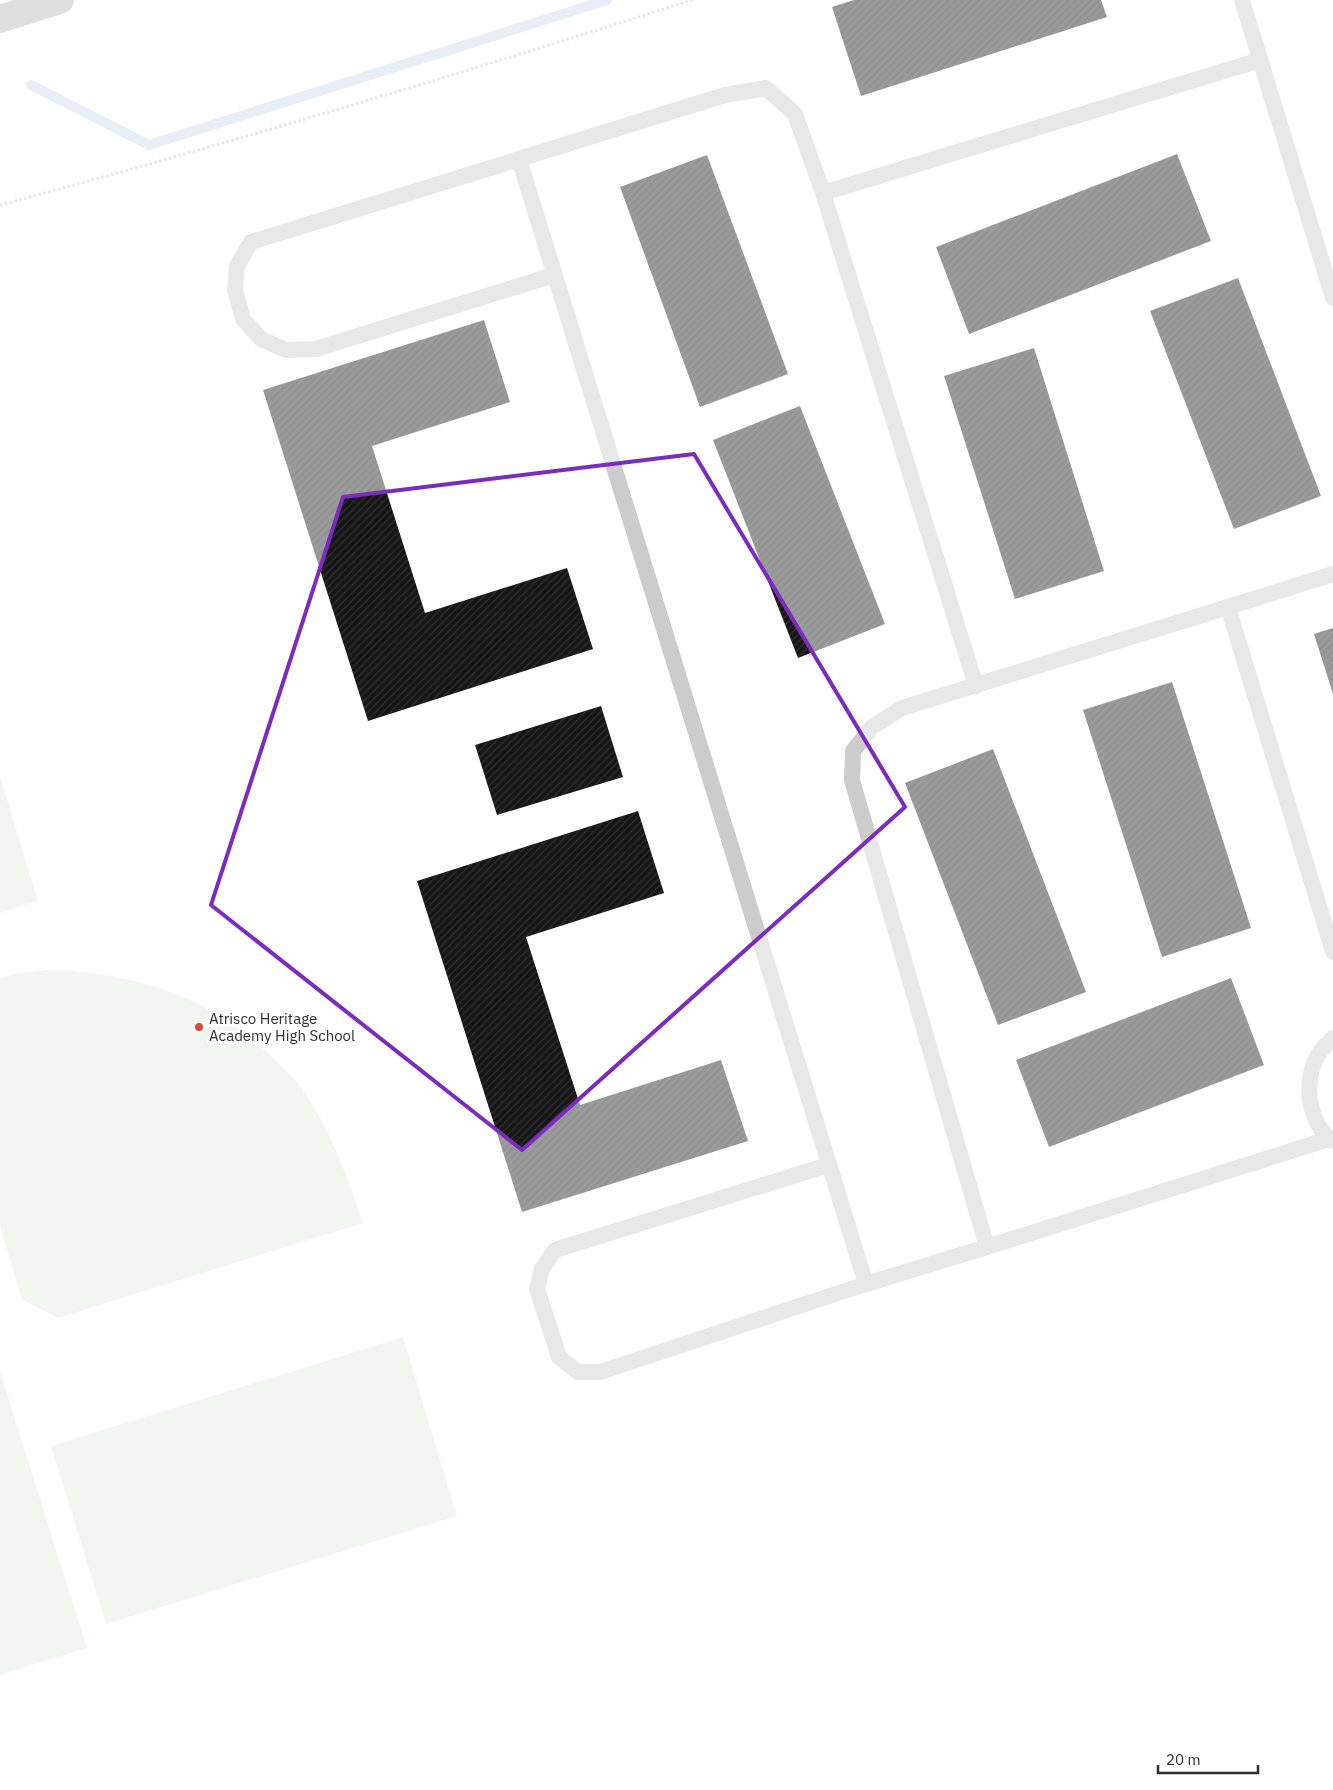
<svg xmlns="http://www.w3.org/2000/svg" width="1333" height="1790" viewBox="0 0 1333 1790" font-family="'IBM Plex Sans',sans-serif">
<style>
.pitch{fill:#e3ecde}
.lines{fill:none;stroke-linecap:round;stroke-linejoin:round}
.stream{stroke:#cbd9eb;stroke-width:10}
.building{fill:url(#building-hatch)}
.path{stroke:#ccc;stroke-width:3;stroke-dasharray:2.5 2.5;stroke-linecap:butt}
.service{stroke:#ccc;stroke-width:16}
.secondary{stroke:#b9b9b9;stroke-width:28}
.marked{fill:none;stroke:#7b2cbf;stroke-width:4;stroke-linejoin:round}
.poi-dot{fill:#dd483a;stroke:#fff;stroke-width:2}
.labels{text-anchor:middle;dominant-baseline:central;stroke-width:5;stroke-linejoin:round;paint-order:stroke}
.poi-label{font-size:15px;fill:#2f2f2f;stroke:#fff;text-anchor:start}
</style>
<defs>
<pattern id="building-hatch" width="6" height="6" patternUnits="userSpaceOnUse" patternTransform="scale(1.25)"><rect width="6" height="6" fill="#161616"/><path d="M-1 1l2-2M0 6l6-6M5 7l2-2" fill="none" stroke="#303030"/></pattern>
</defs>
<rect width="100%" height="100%" fill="#fff"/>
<path class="pitch" d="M0,776L38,901L0,913Z
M53,969C142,976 208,995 273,1058C283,1069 296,1079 304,1091C331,1131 348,1178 363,1223L58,1318L22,1300L0,1226V978L20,973Z
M403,1337L457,1516L106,1624L51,1446Z
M0,1371L87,1648L0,1675Z"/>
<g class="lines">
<path class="stream" d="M31,85L149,145L607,0"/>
</g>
<path class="building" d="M854,0H1101L1107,17L861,96L832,7Z
M1177,154L1211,241L969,334L936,247Z
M707,155L788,374L700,407L620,187Z
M1238,278L1321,496L1234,529L1150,311Z
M484,320L510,402L372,446L425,613L567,568L593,649L368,721L263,390Z
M1034,348L1104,571L1015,599L944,376Z
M800,406L885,624L798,658L713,440Z
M1333,628V694L1314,634Z
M1172,682L1251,928L1162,957L1083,710Z
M601,706L623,777L497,815L475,745Z
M993,749L1086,992L998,1025L905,783Z
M638,811L664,893L526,937L580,1105L721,1060L748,1141L522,1212L417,881Z
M1231,978L1264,1065L1049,1147L1016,1060Z"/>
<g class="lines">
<path class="path" d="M0,205C232,143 463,73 692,0"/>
<path class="service" d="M1242,0L1333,298
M519,159L251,242L237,266L235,290L243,319L261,339L286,350L316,349L554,275
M823,193L1260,60
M1228,607L1333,574
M976,686L823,193L795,114L766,88L725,95L519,159L866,1284L987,1247
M1333,1038C1329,1043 1323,1047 1320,1052C1302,1078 1307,1123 1333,1141
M1329,1139L987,1247L852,780L853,751L872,727L902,708L1228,607L1333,952
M828,1165L555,1250L542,1269L537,1289L559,1357L578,1372H600L866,1284"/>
<path class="secondary" d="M0,19L60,0"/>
</g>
<path d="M0 0H1333V1790H0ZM694,454L905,807L522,1150L211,905L343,497Z" fill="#fff" fill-opacity=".55" fill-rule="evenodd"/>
<path class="marked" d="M694,454L905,807L522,1150L211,905L343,497Z"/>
<circle class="poi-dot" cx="199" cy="1027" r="5"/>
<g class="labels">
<g class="poi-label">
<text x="209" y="1018">Atrisco Heritage<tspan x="209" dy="17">Academy High School</tspan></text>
</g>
</g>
<path d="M1158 1765v8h100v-8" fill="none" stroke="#2f2f2f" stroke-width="2.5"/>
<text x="1166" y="1765" font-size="15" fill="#2f2f2f" stroke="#ffffff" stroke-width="4" paint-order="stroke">20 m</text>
</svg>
